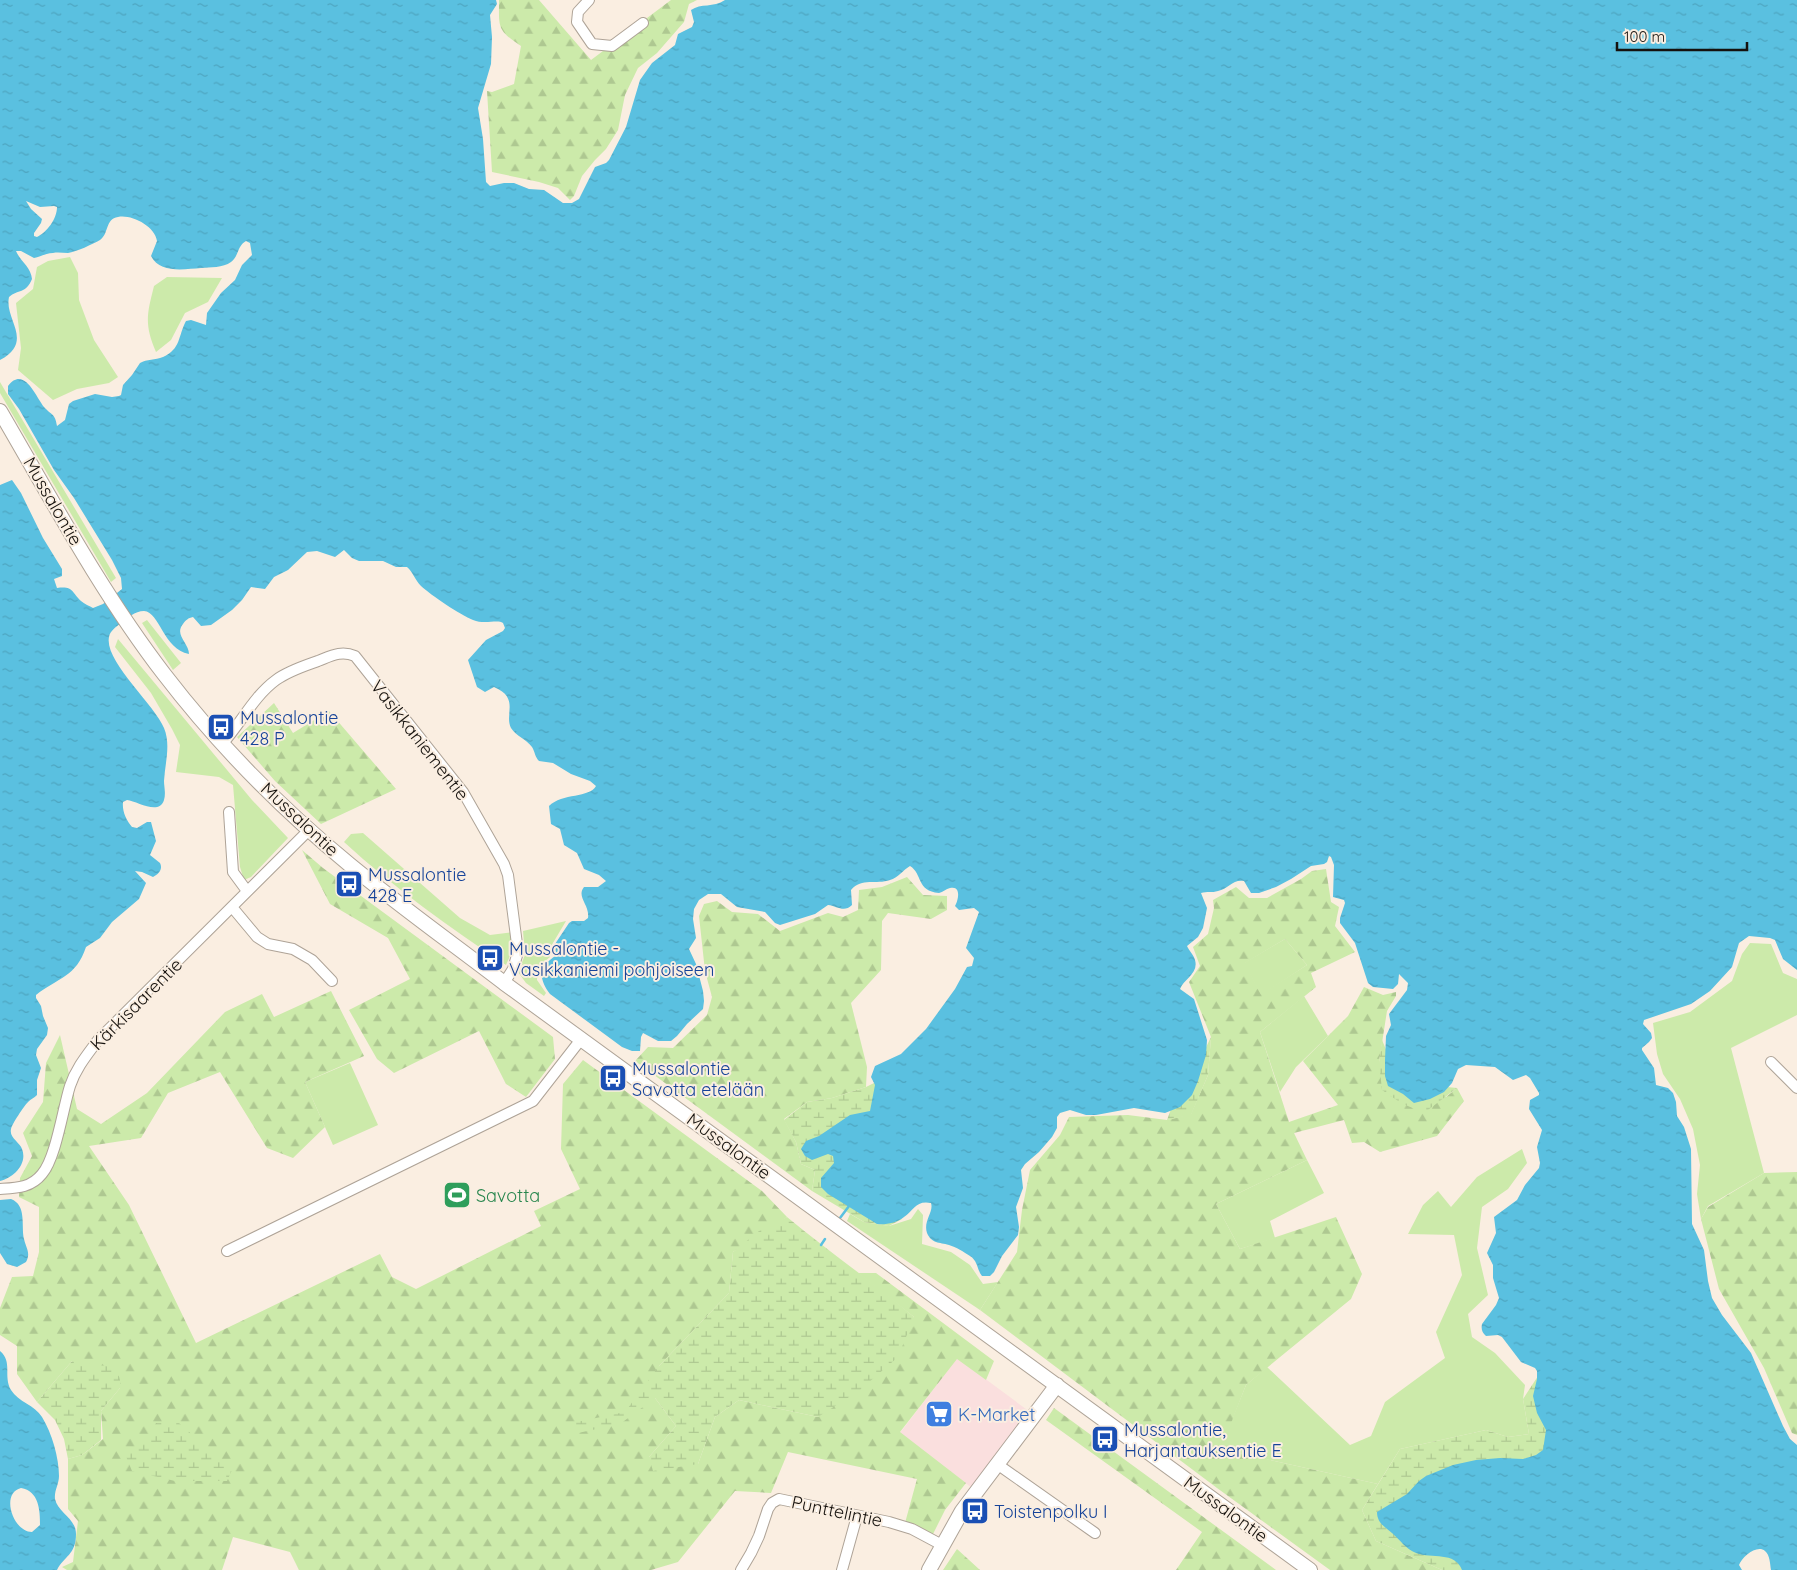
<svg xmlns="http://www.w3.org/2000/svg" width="1797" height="1570" viewBox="0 0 1797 1570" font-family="Quicksand,sans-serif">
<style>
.commercial{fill:#fadfde}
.grass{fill:#cceaaa}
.forest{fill:url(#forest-firs);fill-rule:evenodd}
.wetland{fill:url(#wetland-marsh)}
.water{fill:url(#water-ripples);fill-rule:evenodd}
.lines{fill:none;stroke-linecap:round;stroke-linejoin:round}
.stream{stroke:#5ac0e0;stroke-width:2.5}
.street-casing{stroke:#aea397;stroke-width:12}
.secondary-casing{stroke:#aea397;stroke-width:16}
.street{stroke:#fff;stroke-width:10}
.secondary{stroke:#fff;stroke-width:14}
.labels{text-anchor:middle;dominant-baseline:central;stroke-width:4;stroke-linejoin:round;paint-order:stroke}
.street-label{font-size:18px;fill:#15110d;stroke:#faeee1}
.transit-label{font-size:18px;fill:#164399;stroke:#faeee1;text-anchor:start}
.leisure-label{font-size:18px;fill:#27864d;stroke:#faeee1;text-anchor:start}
.shop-label{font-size:18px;fill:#366cbe;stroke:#faeee1;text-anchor:start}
</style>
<defs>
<pattern id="forest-firs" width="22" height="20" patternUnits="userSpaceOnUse" patternTransform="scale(1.25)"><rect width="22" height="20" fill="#cceaaa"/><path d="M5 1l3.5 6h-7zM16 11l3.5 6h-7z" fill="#aec891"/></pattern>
<pattern id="wetland-marsh" width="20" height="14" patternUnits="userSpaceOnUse" patternTransform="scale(1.25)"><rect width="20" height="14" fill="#cceaaa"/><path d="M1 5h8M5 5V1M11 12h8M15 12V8" fill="none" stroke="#aec891"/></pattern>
<pattern id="water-ripples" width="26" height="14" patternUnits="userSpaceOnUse" patternTransform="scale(1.25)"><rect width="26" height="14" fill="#5ac0e0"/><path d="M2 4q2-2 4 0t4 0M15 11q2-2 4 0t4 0" fill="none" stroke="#4da4bf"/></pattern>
</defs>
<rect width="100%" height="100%" fill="#faeee1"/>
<path class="commercial" d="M957,1358L1030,1412L972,1488L900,1433Z"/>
<path class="grass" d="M70,257L78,273L79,300L94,340L118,377L109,383L77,389L53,400L18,370L21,348L16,303L33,289L37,267L48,261Z
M167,277L222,278L208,302L185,313L171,340L156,352C144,324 147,314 154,286Z
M0,382L116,578L111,582L0,393Z
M147,620L181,663L173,670L142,623Z
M118,639L252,800L288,838L251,877L244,880L240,867L233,785L219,777L176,772L180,745L172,729L151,693L115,647Z
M363,833L460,918L490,935L513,932L512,951L506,965C449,927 394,888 344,842L351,834Z
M566,921L550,948V957L538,967L537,980L546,993L544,996L526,983L518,972L525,955L523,931Z
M1285,939L1307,965L1261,995L1244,963Z
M1750,943L1771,944L1783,973L1797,979V1015L1731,1048L1764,1173L1708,1206L1701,1219L1697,1194L1700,1165L1693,1129L1680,1099L1663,1074L1657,1054L1653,1023L1690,1012L1732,981L1742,954Z
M1304,996L1328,1036L1296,1067L1280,1092L1260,1032Z
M350,1063L378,1125L333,1145L305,1082Z
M1522,1149L1527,1163L1508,1189L1482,1207L1477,1248L1488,1295L1468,1314L1472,1337L1495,1353L1525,1385L1523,1399L1529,1434L1508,1437L1486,1430L1400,1449L1378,1484L1220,1449L1246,1385L1267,1367L1350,1445L1371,1436L1385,1402L1445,1358L1436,1332L1462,1275L1454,1235L1408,1234L1423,1205L1438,1191L1451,1207L1477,1177Z
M1307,1160L1324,1193L1270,1221L1275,1238L1240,1249L1216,1204Z
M918,1209L923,1215L922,1244L951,1252L970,1265L983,1284L998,1282L980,1310L847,1221L850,1214L864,1222L889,1226L911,1219Z"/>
<path class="forest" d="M499,0H539L591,60L671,0H697L689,4L684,22L657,53L638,68L625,95L618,130L606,149L595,160L582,176L574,196L570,200L558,188L539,182L492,172L487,91L492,92L514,84L521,46C497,30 499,28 499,0Z
M274,703L293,733L329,711L396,789L321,824L275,781L237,737Z
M302,850L323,868L553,1037L555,1059L526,1097L506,1084L479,1031L394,1073L377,1059L349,1010L410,979L388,938L330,904Z
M1326,869L1331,902L1339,907L1335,926L1355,952L1311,973L1316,987L1260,1032L1289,1122L1338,1105L1303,1061L1348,1016L1364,987L1383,995L1396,992V996L1387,1011L1379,1062L1446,1097L1457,1088L1464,1101L1437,1136L1380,1152L1364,1142L1352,1143L1344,1120L1294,1133L1307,1160L1216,1204L1240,1249L1336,1217L1362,1274L1351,1299L1246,1385L1221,1449L1378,1484L1362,1510L1376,1541L1442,1570H1330L1217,1488L980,1310L1017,1252L1022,1210L1030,1170L1060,1135L1069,1117L1128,1115L1167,1120L1191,1114L1208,1075L1211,1037L1189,982L1200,966L1193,947L1208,934L1214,908L1213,900L1236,887L1249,898H1267L1301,879L1312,871ZM1285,939L1307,965L1261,994L1245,963Z
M907,877L923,895L947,896V910L931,919L888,913L882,921L881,970L851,1003L867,1067L866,1087L832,1098L807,1102L784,1119L796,1142L801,1164L815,1170L812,1191L635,1061L648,1047L673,1048L707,1015L712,997L705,971L699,916L704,904L717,901L732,912L758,914L780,931L828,913L843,917L858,910L859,890L882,887Z
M331,991L364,1056L305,1082L325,1127L293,1158L267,1148L220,1072L168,1093L141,1138L89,1146L129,1205L196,1343L380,1254L392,1277L416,1289L541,1226L534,1211L580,1189L561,1149L563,1084L583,1060L762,1191L787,1217L733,1252L729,1293L659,1366L655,1398L676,1426L649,1457L698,1464L715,1417L739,1400L818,1417L914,1317L858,1273H876L994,1361L986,1380L957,1359L900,1432L966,1483L945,1510L933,1534L905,1523L917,1479L788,1452L771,1493L735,1491L678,1562L651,1570H299L290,1552L233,1537L222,1570H67L62,1567L73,1562L78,1521L68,1509V1459L82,1455L103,1439L101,1411L120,1388L72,1361L37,1402L17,1374V1346L0,1335V1308L12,1277L33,1276L39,1252V1207L19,1197L20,1178L32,1156L23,1133L43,1102L46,1063L60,1035L77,1109L101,1124L147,1093L225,1012L262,994L274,1017Z
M1797,1172V1435L1792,1433L1764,1368L1719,1289L1701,1219L1708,1207L1764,1173Z
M1054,1408L1276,1570H1176L1202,1532L1046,1420Z
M957,1549L980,1570H943Z"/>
<path class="wetland" d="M1211,1037L1208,1075L1191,1115L1167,1120L1180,1085L1195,1070Z
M1382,1040L1392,1064L1437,1086L1457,1088L1424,1113L1401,1103L1382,1090L1379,1062Z
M878,1081L851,1196L902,1219L889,1226L864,1222L812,1191L815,1170L801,1164L796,1142L784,1120L807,1102L832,1098L866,1087Z
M787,1217C828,1251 873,1282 914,1317L898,1357L860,1390L818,1417L739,1400L715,1417L698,1464L653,1471L649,1457L676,1426L655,1398L620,1424L578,1433L567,1424L625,1412L659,1366L729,1293L733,1252L759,1231Z
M72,1361L112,1367L120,1378V1388L101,1411V1440L82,1455L68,1459L64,1439L55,1420L37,1402Z
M1538,1376L1640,1570H1442L1376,1541L1362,1510L1400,1449L1486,1430L1508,1437L1529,1434L1523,1399Z
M156,1423H179L232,1470L227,1481H175L132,1471L125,1454L143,1443Z"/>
<path class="water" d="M0,0H496L497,4L490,15L492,37L491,64L478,108L483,139L486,182L490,186L504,183H514L529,189L544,190L563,203H572L579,199L595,167L606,163L609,160L626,127L640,80L652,63L675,45L678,34L692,27L694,22L691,10C701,3 713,8 725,0H1797V970L1783,959L1775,940L1770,938L1749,936L1739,943L1732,967L1710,991L1691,1004L1644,1020L1643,1024L1651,1033L1652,1038L1649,1042L1642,1048V1050L1654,1068L1656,1085L1668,1088L1673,1093L1676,1102L1677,1116L1684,1127L1691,1149L1692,1224L1704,1250L1708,1281L1712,1298L1722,1315L1751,1353L1783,1426L1790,1439L1797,1445V1570H1771C1770,1564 1770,1555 1765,1551C1757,1544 1742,1557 1739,1565L1742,1570H1462C1455,1551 1432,1559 1416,1553C1406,1549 1400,1540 1392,1533C1385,1527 1377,1523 1377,1512L1407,1494L1419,1481L1426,1476L1453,1465L1476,1460L1500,1458L1523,1459L1536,1455L1543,1450L1546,1430L1537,1413L1533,1396L1537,1379V1371L1535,1368L1521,1362L1502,1337L1498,1335L1486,1336C1482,1333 1481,1329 1482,1324L1496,1305L1499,1298L1493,1278V1265L1487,1253L1496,1233L1494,1217L1517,1200L1525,1185L1539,1168L1540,1163L1537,1147L1542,1130L1529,1109L1530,1100L1539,1095V1093L1530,1078L1526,1075L1513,1080L1495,1067L1466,1065L1458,1069L1452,1083L1444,1092L1430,1099L1414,1103L1403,1094L1388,1086L1385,1076V1060L1386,1036L1391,1025L1389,1014L1407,990L1408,983L1399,974L1398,984L1393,989L1373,987L1368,983L1355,943L1340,923V918L1345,903L1344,900L1333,897L1334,865L1331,857L1329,856L1327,862L1324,864L1311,866L1291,879L1276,887L1259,893H1251L1244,881C1233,879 1228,889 1218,891C1212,893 1207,891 1201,893L1207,908L1203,928L1198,937L1187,946C1189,951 1194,955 1195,960C1199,973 1184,979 1180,989L1194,999L1207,1040L1206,1055L1198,1081L1192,1095L1180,1107L1165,1113L1134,1108L1096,1115H1086L1070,1110L1060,1113L1057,1117V1128L1052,1137L1039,1152L1025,1164L1021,1170L1023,1188L1016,1207L1019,1227L1018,1235L1002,1256L994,1272L990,1276H982C977,1270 978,1261 970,1256C964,1252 956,1247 949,1245C939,1242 932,1244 927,1233C923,1221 934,1212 931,1203C916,1200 914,1210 904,1217C897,1223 885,1225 877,1224L828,1194L821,1187V1178L834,1163L833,1156L828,1154L812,1160L805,1156L801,1149L806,1141L819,1136L850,1115L870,1111L875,1085L871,1077L875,1066L901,1054L926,1029L955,989L967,967L972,966L974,958L966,948L979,912L974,908L959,910L955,906C958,901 962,885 950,888C946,889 943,892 939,893C916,891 923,874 910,866C903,870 898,878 890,880C876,885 862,877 851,890L852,905C844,913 837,906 828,905L815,914L780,925L775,923L765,912L737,907L721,894H708L699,900L694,909L693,919L696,938L689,949L696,964L703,991L704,1001L703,1009L687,1024L677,1036L671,1041H658L643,1033L641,1037L640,1051H632L622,1047L550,994C544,987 539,975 543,967C546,962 552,959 556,955L555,944L569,923L572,921H584L588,918C590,905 576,897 584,887H598L606,881L599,875L584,869L577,853L564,845L560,829L551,824L549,806C562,793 590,798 596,786L590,781L571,774L553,763L539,761C535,757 535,752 532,747C526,739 516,736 511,728C504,714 520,698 494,687L485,692L477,687L468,660L486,640L503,631L505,628L503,623C497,619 485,625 473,620C459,614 432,596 421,586C415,580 413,572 407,567H396L383,561H359L352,558L344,550L335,557L317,551L307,552L288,570L274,577L265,589L251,587L242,600L232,610L211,625L201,626L193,617C188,618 186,620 183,624C174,635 189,643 189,654C163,649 160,612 144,611C135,611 127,618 121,623C116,627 110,631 109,637C104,661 155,705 164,728C171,745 165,763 164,781C164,786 166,794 164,800C159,816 137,801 127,800L123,802C122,811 126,820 132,827L137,828L147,822H151L156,841L150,855L160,863C163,869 159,874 153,877L142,872L135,871L146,883L139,899L112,922L100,938L86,947C76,977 59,977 36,995V998L41,1006L43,1016L48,1028L47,1035L37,1049L36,1055L41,1068L37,1080V1095C34,1098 31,1099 28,1102C24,1106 12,1124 11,1129C9,1138 20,1142 22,1149C28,1164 13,1178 0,1181V485L12,480L21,493L43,538L62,569V576L54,579L57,588C74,586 71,592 81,601C84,604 90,606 93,608L103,604L122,589L121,578L112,560L74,498L54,470L19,409L8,394V386C24,365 36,397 44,407C52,416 55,413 57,426L65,420L69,404L73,401L95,394L112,397L119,396L121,395L123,385L132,375L140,363C147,359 155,360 163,357C181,349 178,336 186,321L191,320L206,325L207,313L221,293L235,280L242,265L252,255L250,243L246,241C237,246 239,256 231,262C223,268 210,267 201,268C185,269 160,274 151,256L157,241C155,226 131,214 118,217C105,219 109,234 100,240C93,244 76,252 68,253C63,253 58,252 53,253C46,253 40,257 34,258L21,251H16C20,261 31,267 32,279C26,294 18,289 9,297C4,320 35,341 0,360ZM26,201L40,207L54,206L57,207C57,219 47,232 37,237L34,236V233L41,223L42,219L31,209Z
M11,1199C27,1205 21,1226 24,1239C26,1248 31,1253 26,1262L17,1267L7,1264L0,1253V1200Z
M0,1351C13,1362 3,1376 11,1390C18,1402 35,1405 42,1417C52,1433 59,1458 59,1476C59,1484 54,1491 55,1499C58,1513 76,1518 76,1534C76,1555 64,1556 57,1570H0ZM21,1488C39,1491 40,1510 40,1525L32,1532C13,1532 0,1493 21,1488Z"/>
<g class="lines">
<path class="stream" d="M840,1218L849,1206
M821,1245L825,1239"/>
<g class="street-casing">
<path id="street" d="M589,0L578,12L577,22L592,44L612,46L643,23
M223,743C241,723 254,696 276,680C288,671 304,666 318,661C331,656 341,650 355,656L463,792L504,864L508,875L518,952L513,969L504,983
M229,812L233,872L247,891
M232,907L257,937L268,944L293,949L312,960L332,981
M1771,1062L1797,1088
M0,1189C16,1188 31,1188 42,1174C56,1158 63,1108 70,1086C76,1068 87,1055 98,1040L309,830
M227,1251L533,1101L582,1038
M997,1464L1095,1533
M741,1570L751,1553L759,1536L768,1509L772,1503L779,1499L889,1522L912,1529L942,1545
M842,1570L857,1516"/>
</g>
<g class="secondary-casing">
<path id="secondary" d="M0,411C52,500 101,592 164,674C217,743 283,810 350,865C400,906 453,944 504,983L1310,1570
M929,1570L962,1511L1057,1385"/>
</g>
<use href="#street" class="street"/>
<use href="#secondary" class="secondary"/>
</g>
<defs>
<g id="bus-square" transform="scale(1.4375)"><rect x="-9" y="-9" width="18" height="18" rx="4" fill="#1a4fb4" stroke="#faeee1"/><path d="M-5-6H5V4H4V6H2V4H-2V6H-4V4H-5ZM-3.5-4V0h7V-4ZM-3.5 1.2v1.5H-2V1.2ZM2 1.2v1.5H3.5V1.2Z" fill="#fff"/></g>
<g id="stadium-square" transform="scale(1.4375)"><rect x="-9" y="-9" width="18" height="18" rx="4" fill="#2e9e5b" stroke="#faeee1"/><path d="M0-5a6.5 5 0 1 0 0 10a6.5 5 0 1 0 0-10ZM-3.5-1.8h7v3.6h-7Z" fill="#fff"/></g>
<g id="supermarket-square" transform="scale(1.4375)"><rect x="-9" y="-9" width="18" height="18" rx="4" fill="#3f7fe0" stroke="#faeee1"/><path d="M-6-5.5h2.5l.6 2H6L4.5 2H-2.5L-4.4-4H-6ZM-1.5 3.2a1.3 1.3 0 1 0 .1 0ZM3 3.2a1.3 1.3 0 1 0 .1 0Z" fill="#fff"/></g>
</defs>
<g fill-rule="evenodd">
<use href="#bus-square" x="221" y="727"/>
<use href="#bus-square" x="349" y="884"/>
<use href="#bus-square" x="490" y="958"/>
<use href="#bus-square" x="613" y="1078"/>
<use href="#stadium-square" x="457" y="1195"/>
<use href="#supermarket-square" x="939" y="1414"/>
<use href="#bus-square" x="1105" y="1439"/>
<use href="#bus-square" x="975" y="1511"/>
</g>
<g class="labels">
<g class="street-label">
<text transform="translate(53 501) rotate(60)">Mussalontie</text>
<text transform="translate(420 740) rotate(52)">Vasikkaniementie</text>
<text transform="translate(300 819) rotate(43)">Mussalontie</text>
<text transform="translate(136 1004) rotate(-45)">Kärkisaarentie</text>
<text transform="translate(729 1146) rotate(36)">Mussalontie</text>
<text transform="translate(1226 1509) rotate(36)">Mussalontie</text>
<text transform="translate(837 1511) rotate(12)">Punttelintie</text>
</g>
<g class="transit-label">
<text x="240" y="717">Mussalontie<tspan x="240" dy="21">428 P</tspan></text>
<text x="368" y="874">Mussalontie<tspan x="368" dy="21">428 E</tspan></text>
<text x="509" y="948">Mussalontie -<tspan x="509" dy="21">Vasikkaniemi pohjoiseen</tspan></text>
<text x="632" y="1068">Mussalontie<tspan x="632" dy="21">Savotta etelään</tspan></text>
<text x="1124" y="1429">Mussalontie,<tspan x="1124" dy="21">Harjantauksentie E</tspan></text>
<text x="994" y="1511">Toistenpolku I</text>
</g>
<g class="leisure-label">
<text x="476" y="1195">Savotta</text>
</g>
<g class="shop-label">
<text x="958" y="1414">K-Market</text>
</g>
</g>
<path d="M1617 42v8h130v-8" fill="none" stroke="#15110d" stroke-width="2.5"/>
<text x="1624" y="42" font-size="15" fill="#15110d" stroke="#faeee1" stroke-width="4" paint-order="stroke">100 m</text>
</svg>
